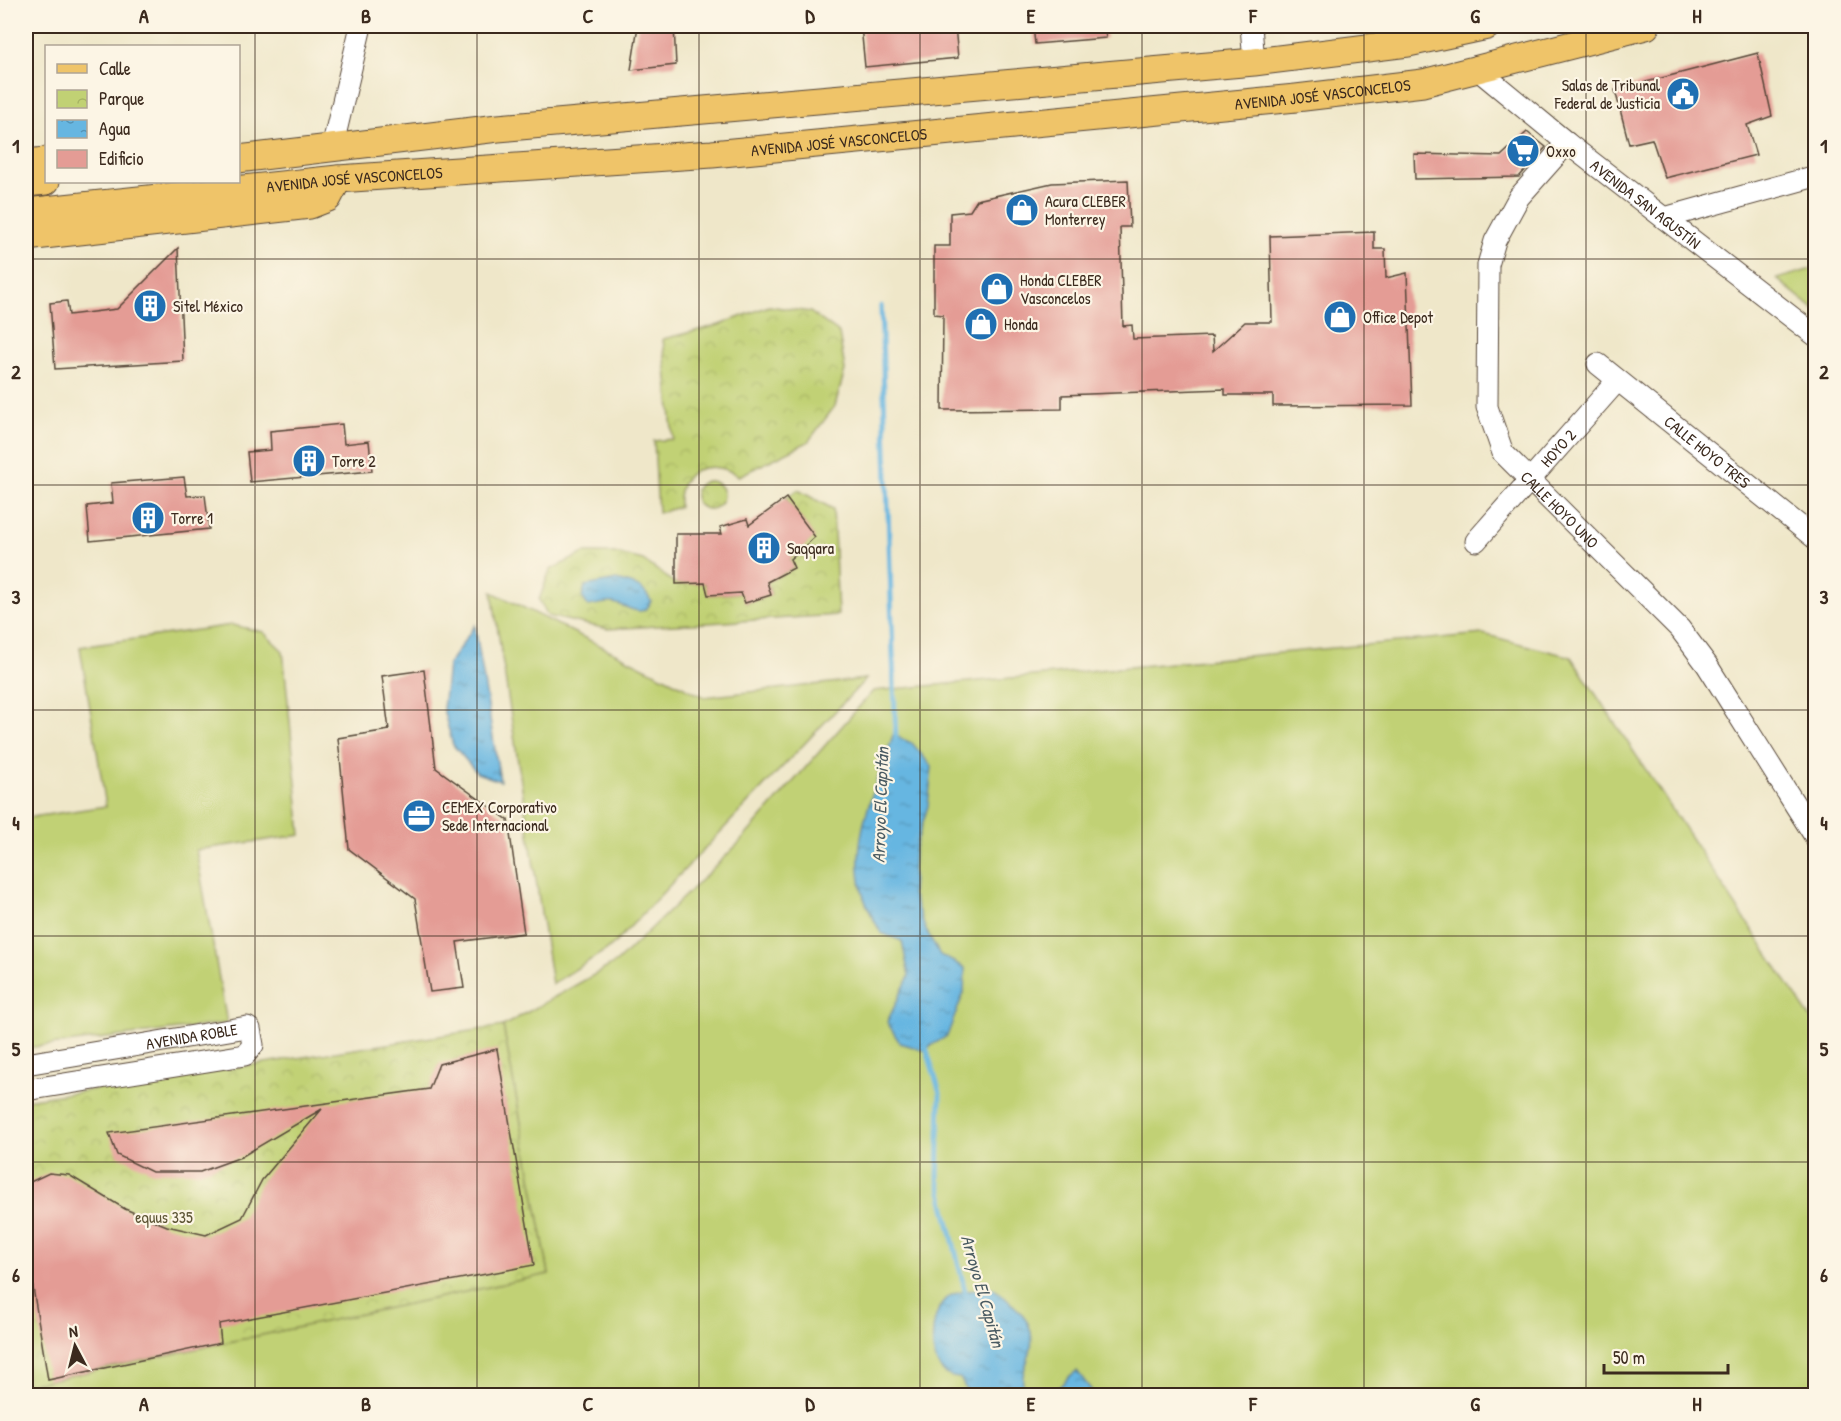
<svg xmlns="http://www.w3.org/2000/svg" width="1841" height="1421" viewBox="0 0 1841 1421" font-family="'Patrick Hand',sans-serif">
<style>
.grass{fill:#c1d174;stroke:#7e7e49;stroke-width:1.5}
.park{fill:url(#park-crowns);stroke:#7e7e49;stroke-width:1.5}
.water{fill:url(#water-ripples);stroke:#507080;stroke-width:1.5}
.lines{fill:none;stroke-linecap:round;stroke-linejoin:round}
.stream{stroke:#66b6e1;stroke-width:5}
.building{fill:#e49c95}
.minor-casing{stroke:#564638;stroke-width:23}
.major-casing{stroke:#564638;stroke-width:29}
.minor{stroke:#fff;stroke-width:21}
.major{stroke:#efc469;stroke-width:27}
.grid{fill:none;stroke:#3b2a1e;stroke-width:1.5;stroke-opacity:0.55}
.labels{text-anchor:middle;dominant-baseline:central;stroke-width:4.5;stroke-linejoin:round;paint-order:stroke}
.poi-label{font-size:16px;fill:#3b2a1e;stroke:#fcf5e5;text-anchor:start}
.street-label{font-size:16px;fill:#3b2a1e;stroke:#fcf5e5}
.park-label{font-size:16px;fill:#5c5434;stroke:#fcf5e5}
.water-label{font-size:18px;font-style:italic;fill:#4a5b62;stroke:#fcf5e5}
.neatline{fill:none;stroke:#3b2a1e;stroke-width:2}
.grid-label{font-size:20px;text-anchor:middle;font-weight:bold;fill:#3b2a1e}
</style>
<defs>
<pattern id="park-crowns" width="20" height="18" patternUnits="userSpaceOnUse" patternTransform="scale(1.5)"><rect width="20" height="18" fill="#c1d174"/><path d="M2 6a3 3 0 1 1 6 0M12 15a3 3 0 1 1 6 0" fill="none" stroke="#a7b464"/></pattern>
<pattern id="water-ripples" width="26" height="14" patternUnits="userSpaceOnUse" patternTransform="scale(1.5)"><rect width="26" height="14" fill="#66b6e1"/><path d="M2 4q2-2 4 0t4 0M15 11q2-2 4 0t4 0" fill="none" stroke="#5594b6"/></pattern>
</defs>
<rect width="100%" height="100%" fill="#fcf5e5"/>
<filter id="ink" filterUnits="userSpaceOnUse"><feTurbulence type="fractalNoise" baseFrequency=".0167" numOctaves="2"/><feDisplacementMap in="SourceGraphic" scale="12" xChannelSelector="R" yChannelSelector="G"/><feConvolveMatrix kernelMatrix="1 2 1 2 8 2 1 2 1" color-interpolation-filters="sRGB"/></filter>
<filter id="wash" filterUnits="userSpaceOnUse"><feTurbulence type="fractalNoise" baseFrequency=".008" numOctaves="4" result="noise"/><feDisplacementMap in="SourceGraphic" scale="24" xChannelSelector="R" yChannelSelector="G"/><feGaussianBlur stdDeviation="1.35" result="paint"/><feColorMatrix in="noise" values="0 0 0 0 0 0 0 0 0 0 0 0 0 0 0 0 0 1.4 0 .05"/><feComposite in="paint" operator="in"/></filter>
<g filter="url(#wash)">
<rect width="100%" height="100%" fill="#efe7c9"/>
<path class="grass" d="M1815,268H1816L1815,310L1777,279Z
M492,592L704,697L866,679L611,947L552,984Z
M232,625L263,632L283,651L301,835L196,850L227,1023L26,1048V818L106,806L80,647Z
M1483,634L1571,657L1815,1025V1395L26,1396V1385L549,1274L503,1026L617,962L740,842L873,691Z"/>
<path class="park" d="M769,306L810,312L839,333L845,370L835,406L808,442L739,476C710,458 676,468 679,507L658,513L654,441L673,439L663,339L719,325Z
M695 495a14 14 0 1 1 28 0a14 14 0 1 1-28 0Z
M798,490L833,509L838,615L608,629L548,616L539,600L550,570L584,553H614L643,560L676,584L705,583L708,595L741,593L746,603L771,595L767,582L794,568L790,559L814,537L786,498Z
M503,1026L549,1274L26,1385V1100Z"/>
<path class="water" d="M616,580C632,584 643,585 651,601C644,621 627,605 613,603C605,602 596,605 588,606L582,597L585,586Z
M475,625L500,781L477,773L453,745L443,709L448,665Z
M893,735L912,743L932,767L928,806L914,851L912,894L926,930L940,955L965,968L964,992L947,1036L924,1050L900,1043L887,1022L909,976L902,941L881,933C874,920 865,905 862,891C849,838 878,783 893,735Z
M993,1288C1018,1309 1041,1323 1028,1359C1024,1371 1022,1374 1023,1387L1039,1395H969L960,1378C922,1379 929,1309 948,1297C960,1290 979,1290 993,1288Z
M1077,1371L1095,1395H1047C1060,1391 1064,1378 1077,1371Z"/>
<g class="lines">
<path class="stream" d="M881,306L896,743
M925,1044L940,1093L938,1179L967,1299"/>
</g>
<g id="blocks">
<path class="building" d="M638,26H674L676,65L631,70Z
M861,26H955L958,58L865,67Z
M1033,26H1104L1106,38L1035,44Z
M1758,53L1772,116L1747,125L1756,155L1665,178L1652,139L1629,144L1615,90Z
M1527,132L1546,147L1519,177L1415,179L1414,154L1501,156Z
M1128,180L1130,227H1120L1123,326L1132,325L1133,339L1212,336L1213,351L1245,322H1272L1270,236L1374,232V249H1385L1386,278L1407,273L1412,405L1273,406V395H1225V389L1062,395V409L942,410L943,315L934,314V246H950V213L970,211L977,200L1052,183Z
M178,248L183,361L55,369L50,303L67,301L69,315L117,309Z
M342,424L344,444L369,441L372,471L250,482L247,452L271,450L270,431Z
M184,477L187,496L205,495L209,529L90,541L87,506L113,503L111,483Z
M786,498L815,537L790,559L794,568L767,582L771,595L745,603L741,593L708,595L705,583L676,584V534H722L720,527L747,519L749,525Z
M424,670L436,768L508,820L524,933L457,942L464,988L430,992L415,899L349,849L338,738L389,730L382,676Z
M497,1049L534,1265L219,1324L221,1343L48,1380L26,1245V1184L49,1173L69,1175L125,1209L167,1226L206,1235L242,1218L262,1180L322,1109L241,1157L200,1172H152L117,1155L109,1133L429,1089L439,1064Z"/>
</g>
</g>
<g filter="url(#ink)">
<use href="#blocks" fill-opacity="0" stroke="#564638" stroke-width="1.5"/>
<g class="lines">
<g class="minor-casing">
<g id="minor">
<path d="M1251,26L1254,62"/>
<path id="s1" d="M1477,69L1567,143L1816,336"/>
<path id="s2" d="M1567,143L1519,197L1495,241L1488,265L1487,407L1503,453L1680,629L1707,665L1816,838"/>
<path d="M332,148L361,26"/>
<path d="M1664,218L1816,176"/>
<path id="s3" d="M1598,364L1816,539"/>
<path id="s4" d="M1476,541L1617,381"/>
<path id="s5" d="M26,1064L247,1027L250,1029L253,1045L245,1055L26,1090"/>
</g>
</g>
<g class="major-casing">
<g id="major">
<path d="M238,159L498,128L1254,62L1408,43L1487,26"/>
<path d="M26,163L46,161"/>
<path d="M26,183L46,181"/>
<path id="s6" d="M26,212L338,179L712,154L1296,98L1423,83L1646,26"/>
<path d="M26,237L310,205L328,198L338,179"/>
</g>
</g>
<use href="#minor" class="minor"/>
<use href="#major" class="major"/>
</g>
</g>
<path class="grid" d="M255,26V1396M477,26V1396M699,26V1396M920,26V1396M1142,26V1396M1364,26V1396M1586,26V1396M26,259H1816M26,485H1816M26,710H1816M26,936H1816M26,1162H1816"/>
<defs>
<g id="civic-disc" transform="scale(1.725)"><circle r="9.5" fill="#1f6fb2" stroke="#fcf5e5"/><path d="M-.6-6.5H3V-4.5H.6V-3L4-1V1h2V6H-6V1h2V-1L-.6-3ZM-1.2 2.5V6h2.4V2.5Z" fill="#fff"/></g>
<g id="supermarket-disc" transform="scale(1.725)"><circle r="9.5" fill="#1f6fb2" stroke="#fcf5e5"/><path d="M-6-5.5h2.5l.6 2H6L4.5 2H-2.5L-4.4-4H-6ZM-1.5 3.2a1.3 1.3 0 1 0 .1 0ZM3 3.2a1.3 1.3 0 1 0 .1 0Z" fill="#fff"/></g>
<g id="shop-disc" transform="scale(1.725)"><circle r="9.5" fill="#1f6fb2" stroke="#fcf5e5"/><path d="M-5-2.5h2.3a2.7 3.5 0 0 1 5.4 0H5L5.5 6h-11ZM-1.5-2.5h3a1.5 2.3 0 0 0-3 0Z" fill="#fff"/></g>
<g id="building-disc" transform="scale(1.725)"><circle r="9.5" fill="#1f6fb2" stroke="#fcf5e5"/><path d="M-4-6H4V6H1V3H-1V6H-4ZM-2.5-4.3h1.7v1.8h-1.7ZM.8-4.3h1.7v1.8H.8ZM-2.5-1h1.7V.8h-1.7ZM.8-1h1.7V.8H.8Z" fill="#fff"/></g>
<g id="office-disc" transform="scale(1.725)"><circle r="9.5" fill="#1f6fb2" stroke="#fcf5e5"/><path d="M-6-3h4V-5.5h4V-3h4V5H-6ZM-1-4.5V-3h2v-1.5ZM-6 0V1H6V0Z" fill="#fff"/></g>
</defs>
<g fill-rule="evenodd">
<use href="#civic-disc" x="1683" y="94"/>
<use href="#supermarket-disc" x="1523" y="151"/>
<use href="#shop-disc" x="1022" y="210"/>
<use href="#shop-disc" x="997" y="289"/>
<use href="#building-disc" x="150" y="306"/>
<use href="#shop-disc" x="1340" y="317"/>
<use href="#shop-disc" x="981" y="324"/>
<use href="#building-disc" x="309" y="461"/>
<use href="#building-disc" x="148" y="518"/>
<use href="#building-disc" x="764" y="548"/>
<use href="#office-disc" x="419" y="816"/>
</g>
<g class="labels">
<g class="poi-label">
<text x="1660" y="85" text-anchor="end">Salas de Tribunal<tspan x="1660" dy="18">Federal de Justicia</tspan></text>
<text x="1546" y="151">Oxxo</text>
<text x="1045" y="201">Acura CLEBER<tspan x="1045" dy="18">Monterrey</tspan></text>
<text x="1020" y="280">Honda CLEBER<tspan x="1020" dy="18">Vasconcelos</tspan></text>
<text x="173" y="306">Sitel México</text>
<text x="1363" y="317">Office Depot</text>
<text x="1004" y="324">Honda</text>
<text x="332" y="461">Torre 2</text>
<text x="171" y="518">Torre 1</text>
<text x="787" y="548">Saqqara</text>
<text x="442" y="807">CEMEX Corporativo<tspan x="442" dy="18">Sede Internacional</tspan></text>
</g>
<g class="street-label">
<text stroke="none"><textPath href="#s6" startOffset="1302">AVENIDA JOSÉ VASCONCELOS</textPath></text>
<text stroke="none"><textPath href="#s6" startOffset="816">AVENIDA JOSÉ VASCONCELOS</textPath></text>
<text stroke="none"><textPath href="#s6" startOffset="330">AVENIDA JOSÉ VASCONCELOS</textPath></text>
<text stroke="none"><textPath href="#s1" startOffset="216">AVENIDA SAN AGUSTÍN</textPath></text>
<text stroke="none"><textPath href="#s4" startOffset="124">HOYO 2</textPath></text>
<text stroke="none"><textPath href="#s3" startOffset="140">CALLE HOYO TRES</textPath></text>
<text stroke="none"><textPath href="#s2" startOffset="418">CALLE HOYO UNO</textPath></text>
<text stroke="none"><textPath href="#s5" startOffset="168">AVENIDA ROBLE</textPath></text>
</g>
<g class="park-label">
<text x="164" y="1217">equus 335</text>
</g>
<g class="water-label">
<text transform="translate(880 805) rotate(-88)">Arroyo El Capitán</text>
<text transform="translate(983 1291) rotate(74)">Arroyo El Capitán</text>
</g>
</g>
<rect width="1841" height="1421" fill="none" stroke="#fcf5e5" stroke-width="66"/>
<rect x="45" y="45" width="195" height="138" fill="#fcf5e5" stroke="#afa495" stroke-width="1.5"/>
<rect x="57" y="64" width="30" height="9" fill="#efc469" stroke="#afa495" stroke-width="1.5"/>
<text x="99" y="75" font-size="18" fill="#3b2a1e">Calle</text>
<rect x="57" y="90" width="30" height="18" fill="url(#park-crowns)" stroke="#afa495" stroke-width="1.5"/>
<text x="99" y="105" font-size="18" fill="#3b2a1e">Parque</text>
<rect x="57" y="120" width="30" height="18" fill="url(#water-ripples)" stroke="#afa495" stroke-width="1.5"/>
<text x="99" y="135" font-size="18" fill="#3b2a1e">Agua</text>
<rect x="57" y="150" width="30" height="18" fill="#e49c95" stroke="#afa495" stroke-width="1.5"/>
<text x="99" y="165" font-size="18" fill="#3b2a1e">Edificio</text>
<g transform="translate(75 1346) rotate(353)" stroke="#fcf5e5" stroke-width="4.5" paint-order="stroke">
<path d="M0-4.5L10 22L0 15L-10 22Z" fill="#3b2a1e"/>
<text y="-9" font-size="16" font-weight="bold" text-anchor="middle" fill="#3b2a1e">N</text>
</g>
<path d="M1604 1364v9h124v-9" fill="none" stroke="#3b2a1e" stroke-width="3"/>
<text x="1613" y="1364" font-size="18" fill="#3b2a1e" stroke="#fcf5e5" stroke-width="4.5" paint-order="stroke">50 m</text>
<rect x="33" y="33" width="1775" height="1355" class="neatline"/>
<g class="grid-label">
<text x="144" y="23">A</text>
<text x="366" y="23">B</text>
<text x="588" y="23">C</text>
<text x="810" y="23">D</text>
<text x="1031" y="23">E</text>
<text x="1253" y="23">F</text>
<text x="1475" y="23">G</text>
<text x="1697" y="23">H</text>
<text x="16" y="153">1</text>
<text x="1824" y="153">1</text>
<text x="16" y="379">2</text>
<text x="1824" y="379">2</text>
<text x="16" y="604">3</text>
<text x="1824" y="604">3</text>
<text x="16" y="830">4</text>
<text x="1824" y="830">4</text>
<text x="16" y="1056">5</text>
<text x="1824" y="1056">5</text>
<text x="16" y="1282">6</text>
<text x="1824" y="1282">6</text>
<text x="144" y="1411">A</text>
<text x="366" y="1411">B</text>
<text x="588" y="1411">C</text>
<text x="810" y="1411">D</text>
<text x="1031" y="1411">E</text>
<text x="1253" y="1411">F</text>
<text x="1475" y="1411">G</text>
<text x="1697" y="1411">H</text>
</g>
</svg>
